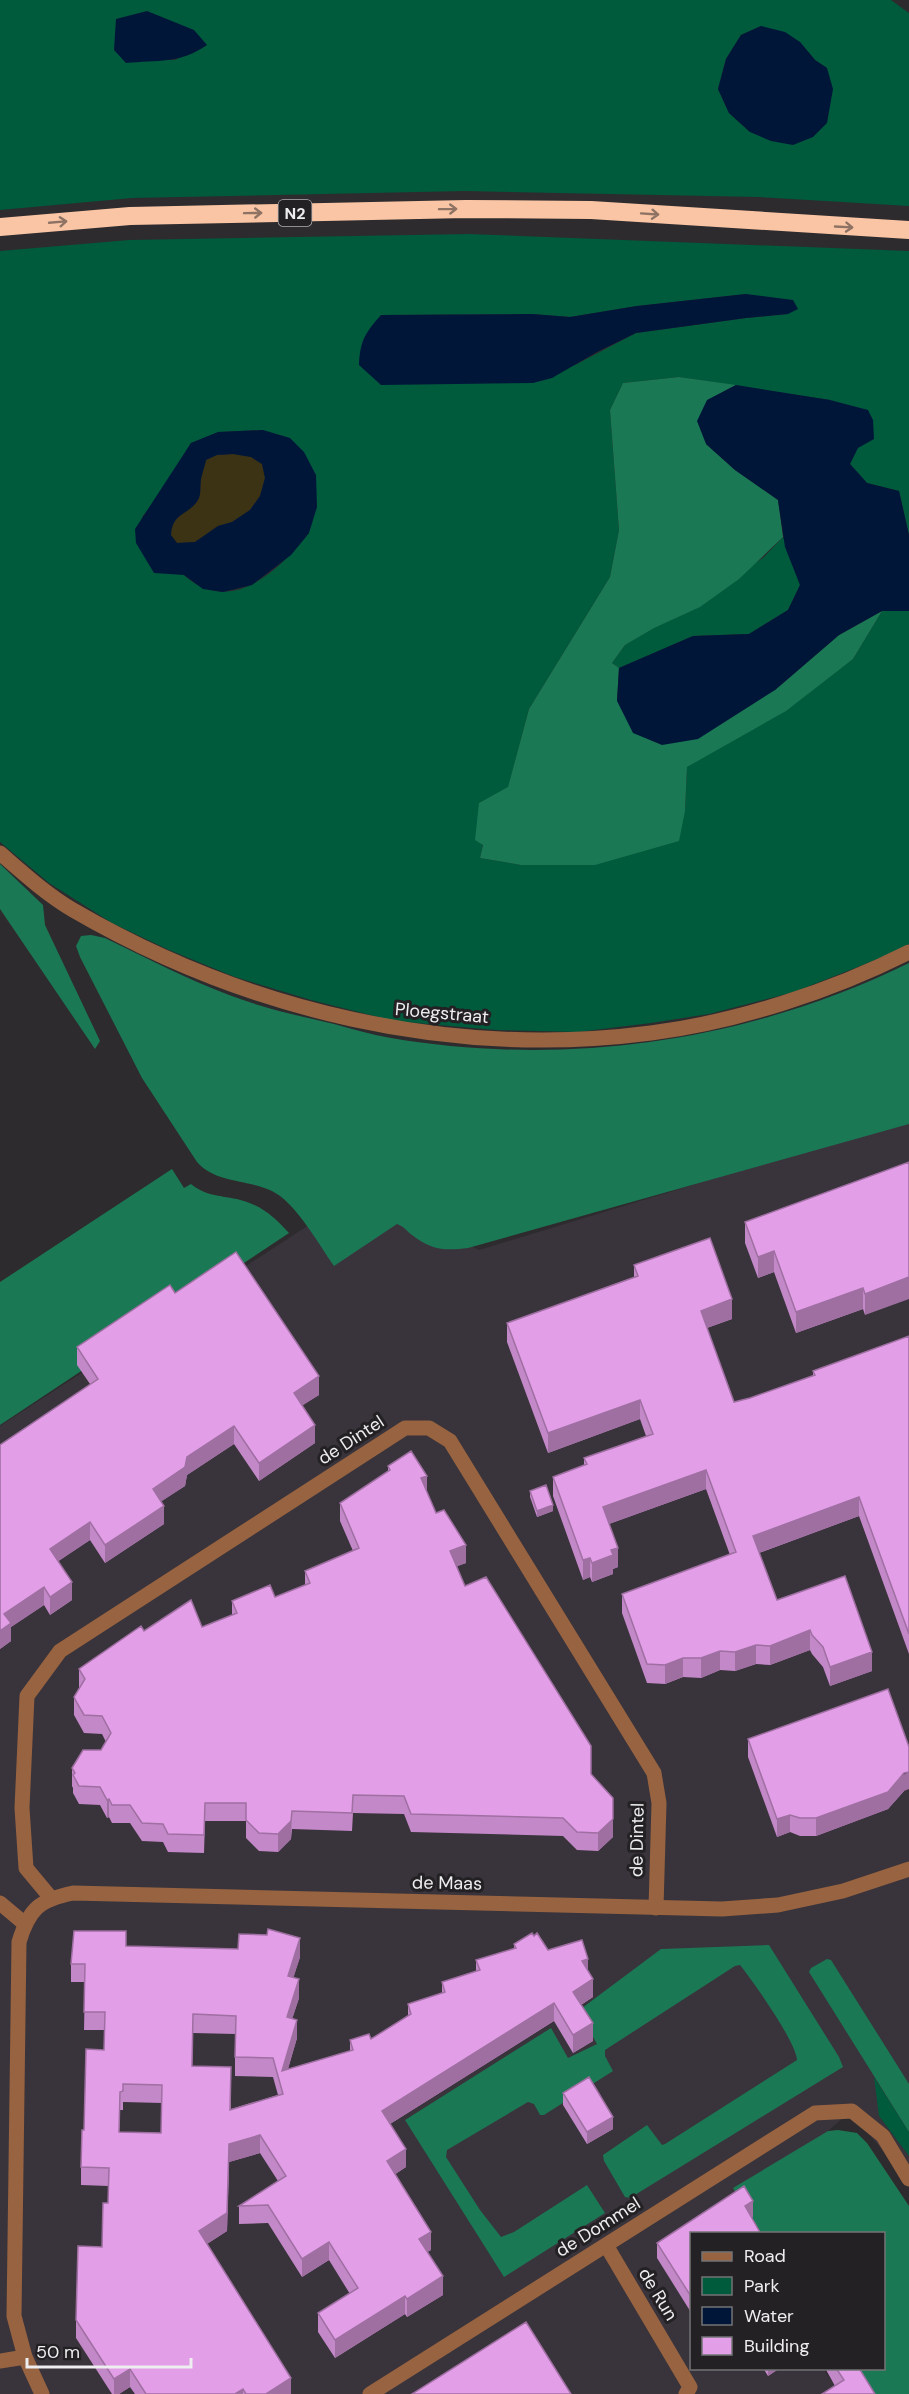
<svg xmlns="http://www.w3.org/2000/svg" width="909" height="2394" viewBox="0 0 909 2394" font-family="'DM Sans',sans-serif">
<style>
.built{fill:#39333b}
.green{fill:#005a3c;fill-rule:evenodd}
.forest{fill:#1b7854}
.sand{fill:#3b3313}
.water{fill:#001639;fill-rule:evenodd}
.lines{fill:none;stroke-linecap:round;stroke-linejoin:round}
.minor{stroke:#976340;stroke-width:15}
.tertiary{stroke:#976340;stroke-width:15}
.motorway{stroke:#fac5a4;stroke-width:18}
.wall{fill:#c388c8;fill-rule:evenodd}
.shaded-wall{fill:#9f6fa2}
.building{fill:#e39ee8;stroke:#9f6fa2;stroke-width:1.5;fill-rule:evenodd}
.oneway{stroke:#8e7364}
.labels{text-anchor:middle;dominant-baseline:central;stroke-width:6;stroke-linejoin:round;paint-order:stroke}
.shield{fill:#232124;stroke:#b1b0b2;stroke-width:1.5}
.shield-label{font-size:16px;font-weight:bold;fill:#eeedef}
.street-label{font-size:18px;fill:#eeedef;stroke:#232124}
</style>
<rect width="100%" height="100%" fill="#2d2b2e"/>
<path class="built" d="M909,1119V2182L850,2112L718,2225L692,2234V2368L823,2369L842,2394H0V1426L318,1219L409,1216L479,1250Z"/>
<path class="green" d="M0,0H891L909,13V206L759,197L465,191L132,198L0,210ZM761,26L800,42L815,60L827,68L750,132L729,113L718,89L726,59L741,35ZM207,45L175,60H153Z
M468,234L909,251V535L899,491L867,483L850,464L857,448L830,400L679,377L623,383L610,410L619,530L610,577L529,709L508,788L479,803L483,844L480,858L521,865H595L685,811L687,767L853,659L882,611H909V944L883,957L794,992L709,1014L651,1023L578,1032L496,1030L394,1021L311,1000L235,977L169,950L112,923L49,883L0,842V251L129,240ZM746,294L787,314L746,318L636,333L575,365L381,315L532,314L570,317L637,306ZM263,430L309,533C280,569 233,616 186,577C172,565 154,533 142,517L161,493L191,443L219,432Z
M783,537L800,585L788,610L749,634L693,636L619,668L612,663L625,645L763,558Z
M874,2077L909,2132V2156L879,2116Z"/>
<path class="forest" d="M679,377L736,385L708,400L706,444L735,470L778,500L783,537L739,579L700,607L654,628L625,645L612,663L619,668L617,701L775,690L839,635L882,611L853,659L786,711L687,767L685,811L679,841L595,865H521L480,858L483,845L475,840L479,803L508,787L529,709L610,577L619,530L610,410L623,383Z
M0,864L43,905L45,925L100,1041L95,1049L0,909Z
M91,935L105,938C146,958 187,979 229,995C263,1008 299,1016 334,1024C353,1029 372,1035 391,1038C567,1068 750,1041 909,963V1124L468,1248C445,1251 431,1250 412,1235C407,1231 403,1226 397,1224L334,1266C320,1246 297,1206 277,1194C251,1178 217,1185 197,1162L142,1078L80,957L76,946L81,936Z
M172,1169L184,1188L191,1184C208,1198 225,1195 244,1201C264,1207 275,1218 289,1233L0,1425V1282Z
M769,1945L839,2057L843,2067L630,2198L625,2197L604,2161L603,2155L647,2125L662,2145L665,2144L797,2060C796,2042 753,1981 740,1965L735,1966L605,2050V2056L613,2071L544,2115H540L534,2104L528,2102L447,2150L446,2157L480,2210L501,2237L514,2232L587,2185L605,2213L504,2277L405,2120L551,2028L568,2058L597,2044L578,2011L661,1949Z
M827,1959L831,1960L909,2084V2132L809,1972L811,1968Z
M838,2130L857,2133L867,2143L909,2206V2394H855L840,2369L884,2368V2234L761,2233L733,2188L828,2131Z"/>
<path class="sand" d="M233,454L251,457L262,464L265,478L260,496L250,510L232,522L218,526L195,542L177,543L171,536C172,511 190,516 199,498C201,493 200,485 201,479C202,473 205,466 206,460L216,455Z"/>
<path class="water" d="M147,11L194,30L207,45C180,64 157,60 126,63L114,50L116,19Z
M761,26L785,32L800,42L815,60L827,68L833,89L827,123L813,137L793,145L771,141L750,132L729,113L718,89L726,59L741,35Z
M746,294L793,300L798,309L788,314L746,318L636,333L597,352L552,378L533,383L381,385L359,365C360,341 365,333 381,315L532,314L570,317L637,306Z
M736,385L830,400L868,410L873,420L874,439L858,448L850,464L867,483L899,491L909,535V611H882L839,635L775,690L698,739L662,745L633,733L617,701L619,668L693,636L749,634L788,610L800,585L785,547L778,500L735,470L706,444L697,421L707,400Z
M263,430L290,438L304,452L316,475L317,507L309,533L291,555L252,585L223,592L203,589L184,575L154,573L136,543L135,529L191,443L218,432ZM233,454L251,457L262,464L265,478L260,496L250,510L232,522L218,526L195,542L177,543L171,535C172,511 190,516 199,498C201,493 200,485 201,479C202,473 205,466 206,460L217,455Z"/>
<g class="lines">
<path class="minor" d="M0,853C23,873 46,894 73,910C247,1011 450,1059 651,1033C737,1022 832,991 909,952
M51,1898L26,1868L22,1808L27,1696L60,1651L405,1428H429L450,1441L654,1773L659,1803L656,1908
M0,1903L25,1924
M606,2245L690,2387L686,2394
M0,2361L25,2357
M370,2394L815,2113L852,2111L883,2136L909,2179"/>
<path class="tertiary" d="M42,2394L25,2357L14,2316L19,1942C29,1909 39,1900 73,1893L722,1909L778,1905L843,1891L909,1869"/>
<path class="motorway" d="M0,227L130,216L466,209L591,210L909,230"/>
</g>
<path class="wall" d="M909,1162L865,1315L863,1309L796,1333L774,1272L758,1278L745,1243V1222Z
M634,1265L732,1319L707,1328L734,1402L750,1398L813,1376V1371L909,1336V1654L859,1516L759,1553L777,1600L872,1671L830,1686L823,1667L812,1654L810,1650L770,1665L756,1664L735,1671L720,1670L701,1678L683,1677L665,1684L647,1683L622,1613V1594L730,1555L706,1489L609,1524L618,1567L613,1569V1574L592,1582L590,1577L583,1580L553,1496V1477L584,1465V1458L646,1436L640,1419L548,1453L507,1342V1323L634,1277Z
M175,1293L319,1395L302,1405L315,1443L259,1481L234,1444L187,1475L185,1486L161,1501L164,1524L105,1563L90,1540L58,1561L72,1600L50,1615L44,1605L11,1627V1641L0,1649L90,1384L77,1365V1347Z
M388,1466L427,1492L436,1513L466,1563L457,1566L465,1586L591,1774L613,1837L598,1851L577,1850L563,1836L411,1832L404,1814L353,1813L352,1831L292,1829L291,1839L278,1852L259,1851L246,1838V1821H205L204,1853L168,1852L163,1842L142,1841L130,1823H112L109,1817L107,1818L100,1805L79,1804L73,1793V1788L72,1786V1768L101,1750L106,1742L102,1734L84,1733L74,1715V1697L79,1688V1669L144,1631L202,1627L232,1615V1601L275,1597L305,1585V1571L353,1551L340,1521V1503L388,1471Z
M530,1491L553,1511L537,1517L530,1497Z
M748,1739L904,1791L888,1809L816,1836H800L790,1832L777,1837L748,1757Z
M534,1936L548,1950L588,1971L593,1997L581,2005L593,2041L573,2053L554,2021L390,2124L406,2167L395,2174L431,2250L427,2252L443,2295L407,2317L405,2314L335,2358L318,2332V2313L350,2294L329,2260L302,2277L268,2223L239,2224V2206L278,2181L260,2153L229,2162L227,2231L207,2244L291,2394H135L130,2387L119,2394H112L76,2338V2320L102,2247L108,2203V2186L81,2185V2167L84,2130L104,2050V2030H84L85,1982H71V1964L126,1946L300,1957L293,1978L299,1998L292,2019L297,2038L288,2069L350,2051V2040L371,2039L408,2016V2004L442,1993V1982L476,1971V1960L514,1949V1944ZM193,2033L235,2034V2076L273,2077L278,2095L231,2109V2085L192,2066ZM123,2102L162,2103L161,2133L119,2132L120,2110H123Z
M563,2093L613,2129L587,2144L563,2105Z
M753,2217L692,2234V2314L657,2258V2243Z
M763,2368H780L768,2376Z
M825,2368H859L875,2394L835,2386Z"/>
<path class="shaded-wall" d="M774,1251V1272L758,1278V1257Z
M909,1277V1299L865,1315V1294Z
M863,1288V1309L796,1333V1312Z
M732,1299V1319L701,1330V1311Z
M319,1376V1395L294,1411V1393Z
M640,1400V1419L548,1453V1433Z
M315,1425V1443L259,1481V1463Z
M234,1426V1444L187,1475L185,1486L153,1507V1489L187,1457Z
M706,1470V1489L603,1526V1507Z
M427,1476V1494L421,1478Z
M859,1497V1516L753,1555V1536Z
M553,1505V1511L537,1517V1511Z
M164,1506V1524L105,1563V1545Z
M90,1522V1540L50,1567V1549Z
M466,1545V1563L450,1569V1551Z
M618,1548V1567L613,1569V1574L592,1582V1563L611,1550Z
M590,1558V1577L583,1580V1560Z
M72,1582V1600L50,1615V1597Z
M44,1587V1605L11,1627V1641L0,1649V1631L4,1614Z
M810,1630V1650L770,1665V1646Z
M756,1645V1664L735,1671V1652Z
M720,1651V1670L701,1678V1658Z
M872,1652V1671L830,1686V1667Z
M683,1658V1677L665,1684V1665Z
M909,1772V1789L904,1791L888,1809L816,1836V1818Z
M109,1799V1817L107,1818V1800Z
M292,1811L291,1839L278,1852V1834Z
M790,1815V1832L777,1837V1819Z
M613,1816V1837L598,1851V1833Z
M300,1938V1957L288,1995V1976Z
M588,1959V1978L582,1961Z
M299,1979V1998L287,2035V2017Z
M593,1979V1997L573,2010V1992Z
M554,2003V2021L382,2129V2111Z
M297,2020V2038L282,2089V2071Z
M593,2023V2041L573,2053V2035Z
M613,2117V2129L587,2144V2132Z
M260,2135V2153L229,2162L227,2231L199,2249V2231L229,2144Z
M406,2149V2167L387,2180V2161Z
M753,2201V2217L745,2222V2206Z
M431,2232V2250L419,2257V2239Z
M329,2242V2260L302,2277V2259Z
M443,2276V2295L407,2317V2299Z
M405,2296V2314L335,2358V2340Z
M768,2368H780L768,2376Z
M130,2369V2387L119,2394H114V2379Z
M291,2378V2394H266Z
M243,2389V2394H235Z"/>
<path class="building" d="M909,1162V1277L865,1294L863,1288L796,1312L774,1251L758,1257L745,1222Z
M710,1238L732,1299L701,1311L734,1402L750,1398L815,1375L813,1371L909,1336V1634L859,1497L753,1536L777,1600L845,1576L872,1652L830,1667L823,1647L812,1635L810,1630L770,1646L756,1645L735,1652L720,1651L701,1658H683L665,1665L647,1664L622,1594L736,1552L706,1470L603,1507L618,1548L611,1550L613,1555L592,1563L590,1558L583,1560L553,1477L587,1464L584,1458L653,1434L640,1400L548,1433L507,1323L638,1276L634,1265Z
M236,1252L319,1376L294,1393L315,1425L259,1463L234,1426L187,1457L185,1467L153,1489L164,1506L105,1545L90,1522L50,1549L72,1582L50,1597L44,1587L4,1614L11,1623L0,1631V1445L98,1379L77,1347L170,1285L175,1293Z
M411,1451L427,1476L421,1478L436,1513L444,1510L466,1545L450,1551L465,1586L486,1577L591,1746V1774L613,1798V1819L598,1833L577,1832L563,1818L411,1814L404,1796L353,1795L352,1813L292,1811L291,1821L278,1834L259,1833L246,1820V1803H205L204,1835L168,1834L163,1824L142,1823L130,1805H112L109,1799L107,1800L100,1787L79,1786L73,1775L75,1773L72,1768L83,1750H101L111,1733L102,1716L84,1715L77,1703L74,1697L85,1679L79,1669L141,1626L144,1631L191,1600L202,1627L237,1613L232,1601L270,1585L275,1597L310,1583L305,1571L359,1548L340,1503L390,1470L388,1466Z
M546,1485L553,1505L537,1511L530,1491Z
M888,1689L909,1747V1772L904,1773L888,1792L816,1818H800L790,1815L777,1819L748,1739Z
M268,1929L300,1938L288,1976L299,1979L287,2017L297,2020L282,2071L353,2050L350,2040L369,2034L371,2039L411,2014L408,2004L445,1992L442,1982L480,1970L476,1960L516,1948L514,1944L532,1933L534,1936L537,1933L548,1950L582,1940L588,1959L582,1961L593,1979L573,1992L593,2023L573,2035L554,2003L382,2111L406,2149L387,2161L431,2232L419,2239L443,2276L407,2299L405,2296L335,2340L318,2313L358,2288L329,2242L302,2259L268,2205L239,2206L286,2176L260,2135L229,2144L227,2213L199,2231L291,2378L266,2394H246L243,2389L235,2394H146L130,2369L114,2379L76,2320L78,2246L102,2247L103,2203H108L109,2168L81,2167L82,2130H84L86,2049L104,2050L105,2012H84L85,1964H71L74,1931H126V1946L238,1949L239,1934L267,1935ZM193,2014L236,2016L235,2057L273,2058L283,2094L230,2110L231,2067L192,2066ZM123,2084L162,2085L161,2133L119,2132L120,2092L123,2091Z
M589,2077L613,2117L587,2132L563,2093Z
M744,2186L753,2201L745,2206L761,2234H692V2298L657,2243Z
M526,2322L571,2394H412Z
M836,2368H859L875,2394H822L844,2380Z"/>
<defs><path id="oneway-shaft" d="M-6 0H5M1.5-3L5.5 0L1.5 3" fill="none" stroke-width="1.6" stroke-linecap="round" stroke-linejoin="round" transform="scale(1.5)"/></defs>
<g class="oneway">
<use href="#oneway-shaft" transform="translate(448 209) rotate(-1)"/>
<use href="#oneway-shaft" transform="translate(253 213) rotate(-1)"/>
<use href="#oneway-shaft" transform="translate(650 214) rotate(4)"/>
<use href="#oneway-shaft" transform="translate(58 222) rotate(-5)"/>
<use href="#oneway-shaft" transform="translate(844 227) rotate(3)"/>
</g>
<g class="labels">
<rect class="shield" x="278.5" y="200" width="33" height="26" rx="4.5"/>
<g class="shield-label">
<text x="295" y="213">N2</text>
</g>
<g class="street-label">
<text transform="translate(442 1013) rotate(5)">Ploegstraat</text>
<text transform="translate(351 1440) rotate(-33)">de Dintel</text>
<text transform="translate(637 1840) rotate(-89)">de Dintel</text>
<text transform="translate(447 1883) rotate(1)">de Maas</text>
<text transform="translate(598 2227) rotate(-32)">de Dommel</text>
<text transform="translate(658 2294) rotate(59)">de Run</text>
</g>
</g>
<rect x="690" y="2232" width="195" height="138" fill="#232124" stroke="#747375" stroke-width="1.5"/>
<rect x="702" y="2252" width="30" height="9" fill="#976340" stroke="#747375" stroke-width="1.5"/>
<text x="744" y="2262" font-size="18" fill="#eeedef">Road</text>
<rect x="702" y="2277" width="30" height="18" fill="#005a3c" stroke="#747375" stroke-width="1.5"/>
<text x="744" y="2292" font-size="18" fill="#eeedef">Park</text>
<rect x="702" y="2307" width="30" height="18" fill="#001639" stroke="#747375" stroke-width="1.5"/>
<text x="744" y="2322" font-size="18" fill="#eeedef">Water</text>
<rect x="702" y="2337" width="30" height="18" fill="#e39ee8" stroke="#747375" stroke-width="1.5"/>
<text x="744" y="2352" font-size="18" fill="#eeedef">Building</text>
<path d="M27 2358v9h164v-9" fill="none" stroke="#eeedef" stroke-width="3"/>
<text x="36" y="2358" font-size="18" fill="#eeedef" stroke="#232124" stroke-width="4.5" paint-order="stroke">50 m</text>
</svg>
